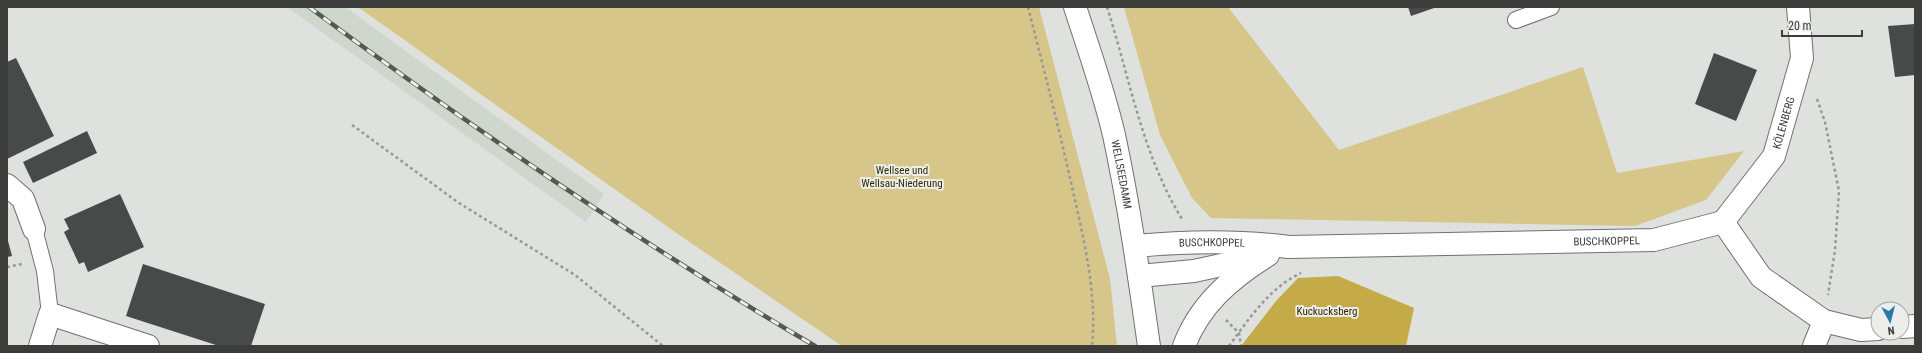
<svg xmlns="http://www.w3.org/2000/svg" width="1922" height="353" font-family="'Roboto Condensed',sans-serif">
  <rect width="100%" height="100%" fill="#dee1dd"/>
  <!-- built -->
  <path fill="#cfd6cb" d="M287 7H345L604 194 586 222Z"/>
  <!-- green -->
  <g fill="#d7c689">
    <path d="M358 7H1039L1110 279 1117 346H842L675 232Z"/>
    <path d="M1124 7H1228L1339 150 1583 67 1617 173 1744 151 1706 200 1635 226 1211 218 1192 198 1160 135Z"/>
  </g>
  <!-- forest -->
  <path fill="#c5ab48" d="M1338 276 1414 308 1406 346H1241L1276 301 1298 278Z"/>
  <!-- building -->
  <g fill="#464a48">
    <path d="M1408 7H1437L1411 16Z"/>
    <path d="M1915 24V75L1895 77 1888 26Z"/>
    <path d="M1714 53 1757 70 1736 121 1695 104Z"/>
    <path d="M16 58 54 136 7 159V62Z"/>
    <path d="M87 131 97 153 33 183 23 162Z"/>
    <path d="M120 194 144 247 88 272 84 262 79 264 64 232 69 229 64 219Z"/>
    <path d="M7 237 12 256 7 257Z"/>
    <path d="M143 264 265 304 251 346H219L126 316Z"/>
  </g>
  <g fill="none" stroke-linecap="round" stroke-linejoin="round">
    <defs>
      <g id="service">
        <path d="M1516 20 1551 7"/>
        <path d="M34 229 45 271 50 314"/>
      </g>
      <g id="minor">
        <path d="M7 185 23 199 34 229"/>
        <path id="s1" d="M1723 222 1774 156 1802 58 1798 7"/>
        <path d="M1723 222 1761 277 1824 321 1861 330 1878 329"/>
        <path id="s2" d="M1135 246C1188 241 1236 240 1289 247L1654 240 1723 222"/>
        <path d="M1139 276 1194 271 1267 255"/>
        <path d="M1902 327 1915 326"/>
        <path d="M40 346 50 314 148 346"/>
        <path d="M1814 346 1824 321"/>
      </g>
      <g id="secondary">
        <path id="s3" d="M1075 7C1089 50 1104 92 1114 135 1129 205 1139 275 1149 346"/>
        <path d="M1184 346C1200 304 1231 278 1268 255"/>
      </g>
    </defs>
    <!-- service casing -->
    <use href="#service" stroke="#6f726e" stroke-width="18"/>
    <!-- minor casing -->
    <use href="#minor" stroke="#6f726e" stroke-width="24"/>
    <!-- secondary casing -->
    <use href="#secondary" stroke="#6f726e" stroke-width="24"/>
    <!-- path -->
    <g stroke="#979996" stroke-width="2.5" stroke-dasharray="3 3" stroke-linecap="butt">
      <path d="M1028 7C1044 70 1060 132 1074 196 1085 244 1097 296 1092 346"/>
      <path d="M1107 7C1130 79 1142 154 1182 219"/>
      <path d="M1817 99 1825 122 1839 191 1835 250 1828 295"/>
      <path d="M352 125 459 203 575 275 663 346"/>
      <path d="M7 267 22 264"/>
      <path d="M1226 320 1239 333 1241 346"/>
      <path d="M1229 346C1249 319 1269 288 1301 273"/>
    </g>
    <!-- service -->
    <use href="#service" stroke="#fff" stroke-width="16"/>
    <!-- minor -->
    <use href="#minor" stroke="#fff" stroke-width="22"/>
    <!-- secondary -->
    <use href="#secondary" stroke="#fff" stroke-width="22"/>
    <defs>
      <path id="rail" d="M309 7C472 128 640 243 815 346"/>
    </defs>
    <!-- rail casing -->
    <use href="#rail" stroke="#575856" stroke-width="4.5"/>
    <!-- rail -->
    <use href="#rail" stroke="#ebeeea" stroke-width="3" stroke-dasharray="9" stroke-linecap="butt"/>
  </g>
  <g text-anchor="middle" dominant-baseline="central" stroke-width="4" stroke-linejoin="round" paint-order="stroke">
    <!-- street labels -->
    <g font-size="11" fill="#3c3d3b" stroke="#ebeeea">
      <text stroke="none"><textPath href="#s1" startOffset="118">KÖLENBERG</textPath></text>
      <text stroke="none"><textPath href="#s3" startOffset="174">WELLSEEDAMM</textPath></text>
      <text stroke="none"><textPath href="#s2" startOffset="472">BUSCHKOPPEL</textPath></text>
      <text stroke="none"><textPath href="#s2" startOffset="77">BUSCHKOPPEL</textPath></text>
    </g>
    <!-- park labels -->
    <g font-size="11" fill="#332800" stroke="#ebeeea">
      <text x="902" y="170">Wellsee und<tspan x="902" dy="13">Wellsau-Niederung</tspan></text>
      <text x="1327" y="311">Kuckucksberg</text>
    </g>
  </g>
  <!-- border -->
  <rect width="1922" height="353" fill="none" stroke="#3c3d3b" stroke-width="16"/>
  <!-- north arrow -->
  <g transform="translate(1890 321) rotate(173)"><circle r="19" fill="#ebeeea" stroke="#a5a7a4"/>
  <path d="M0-3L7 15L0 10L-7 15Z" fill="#2878aa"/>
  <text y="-6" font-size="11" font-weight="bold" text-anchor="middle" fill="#3c3d3b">N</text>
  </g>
  <!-- scale -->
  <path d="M1782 30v6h80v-6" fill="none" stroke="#3c3d3b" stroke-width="2"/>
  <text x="1788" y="30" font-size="12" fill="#3c3d3b" stroke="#ebeeea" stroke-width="3" paint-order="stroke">20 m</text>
</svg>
